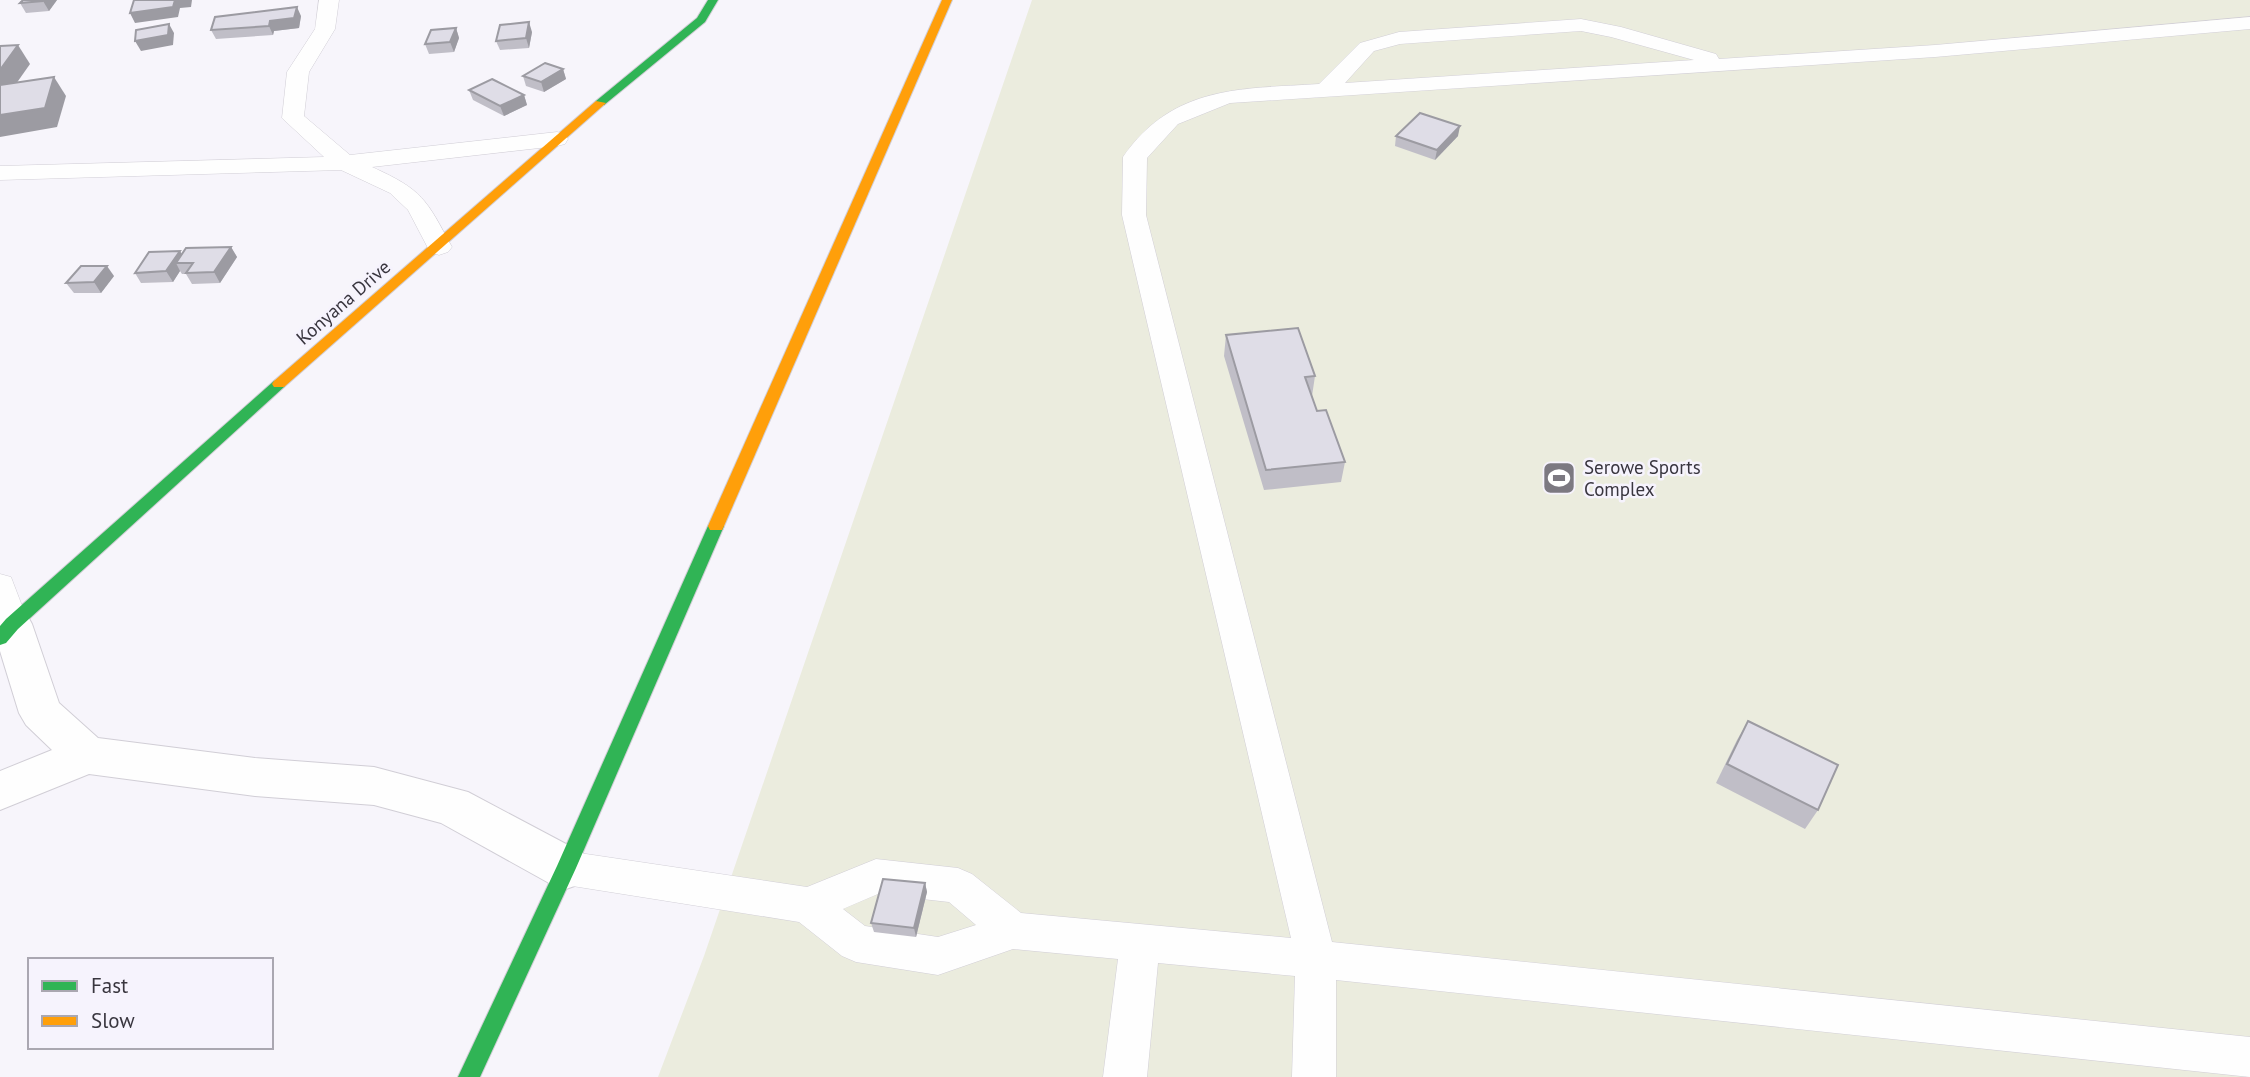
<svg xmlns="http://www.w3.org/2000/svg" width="2250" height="1077" font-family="'PT Sans',sans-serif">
  <rect width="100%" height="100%" fill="#f7f5fb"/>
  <!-- green -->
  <path fill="#ebecde" d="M1032 0H2250V1077H658L704 956Z"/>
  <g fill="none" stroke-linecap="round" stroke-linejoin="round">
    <defs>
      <g id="lane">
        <path d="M319 0H339L335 29 309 72 304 116 350 155 557 132 565 134 568 139 565 144 557 146 372 167C423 190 426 199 452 247L448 252 439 255 430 252 408 210 390 193 341 170 0 180V166L324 157 282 118 287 72 315 29Z"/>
        <path d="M2250 17V29L1935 57 1230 103 1178 124 1147 158 1146 215 1332 942 2250 1037V1077L1336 980V1077H1292L1295 976 1158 963 1147 1077H1103L1118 959 1013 949 938 975 856 962 842 956 799 922 566 885 552 880 547 868 552 856 566 851 807 887 876 859 958 868 972 874 1021 913 1291 938 1122 215 1123 157C1173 85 1241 89 1319 84L1360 43 1399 32 1581 19 1621 27 1716 54 1719 59 1935 45ZM1581 31 1611 37 1694 60 1345 83 1374 51 1400 44ZM878 894 949 902 976 925 938 937 865 926 843 909Z"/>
        <path d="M0 574 11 577 29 624 24 633 12 637 0 633Z"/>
      </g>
      <path id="street" d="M12 608 26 613 32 624 59 703 98 738 255 758 374 767 468 792 583 853 590 868 583 883 566 889 549 883 441 823 374 805 255 796 89 774 0 810V771L52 750 26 725 19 713 0 651V612Z"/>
      <g id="fast">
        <path d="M708 0H718L705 22 604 105H596V101L697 18Z"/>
        <path d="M279 379 286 384 284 387 18 629 6 643 0 645V626L6 619 274 381Z"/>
        <path d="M716 520 724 526 576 868 480 1077H458L557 866 708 526Z"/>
      </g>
      <g id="slow">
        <path d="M942 0H952L724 526 722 530H710L708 526Z"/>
        <path d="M596 101 606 103 284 387H274L272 384 274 381Z"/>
      </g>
    </defs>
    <!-- lane casing -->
    <use href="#lane" stroke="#d1ced6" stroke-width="1"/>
    <!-- street casing -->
    <use href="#street" stroke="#d1ced6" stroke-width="2"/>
    <!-- fast casing -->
    <use href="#fast" stroke="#d1ced6" stroke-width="2"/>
    <!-- slow casing -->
    <use href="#slow" stroke="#d1ced6" stroke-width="2"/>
    <!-- lane -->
    <use href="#lane" fill="#fefefe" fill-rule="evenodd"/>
    <!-- street -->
    <use href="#street" fill="#fefefe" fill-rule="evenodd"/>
    <!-- fast -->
    <use href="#fast" fill="#30b455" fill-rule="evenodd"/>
    <!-- slow -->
    <use href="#slow" fill="#ff9f0a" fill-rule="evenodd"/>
  </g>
  <!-- wall -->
  <g fill="#c0bec7">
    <path d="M57 0 49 11 26 13 20 3Z"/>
    <path d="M301 16 299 28 274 31 273 35 216 39 211 30Z"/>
    <path d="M456 28 459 38 454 52 429 54 425 44Z"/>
    <path d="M532 32 529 48 500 50 496 41Z"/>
    <path d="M563 69 566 79 544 92 526 86 523 76Z"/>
    <path d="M469 90 524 95 527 105 504 116 473 100Z"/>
    <path d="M1396 136H1458L1435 160 1395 146Z"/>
    <path d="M231 247 237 257 220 283 192 284 186 274H182L180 271 173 282 141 283 135 273 182 254Z"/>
    <path d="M114 276 101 293H74L66 283Z"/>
    <path d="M1226 335 1315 376 1312 396 1317 411 1345 462 1341 482 1264 490 1224 356Z"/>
    <path d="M1748 721 1818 810 1805 829 1716 783 1737 740Z"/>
    <path d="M925 883 927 892 916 937 874 932 871 923Z"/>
  </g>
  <!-- shaded-wall -->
  <g fill="#9c9ba2">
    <path d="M44 0H57L49 11 43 1Z"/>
    <path d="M175 0H192L191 7 180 8 178 17 135 23 130 13Z"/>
    <path d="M297 7 301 16 299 28 274 31 273 35 269 26 270 21Z"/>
    <path d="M529 22 532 32 529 48 526 38Z"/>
    <path d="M169 24 174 33 173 45 141 51 135 41Z"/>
    <path d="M456 28 459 38 454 52 450 42Z"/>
    <path d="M18 45 30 64 4 101 0 94V70Z"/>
    <path d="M563 69 566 79 544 92 541 82Z"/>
    <path d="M54 77 66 96 57 127 0 137V115Z"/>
    <path d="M524 95 527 105 504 116 500 106Z"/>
    <path d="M1460 126 1458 136 1435 160 1437 150Z"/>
    <path d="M231 247 237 257 220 283 214 272Z"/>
    <path d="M180 251 186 261 176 263 180 271 173 282 166 271Z"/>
    <path d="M107 266 114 276 101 293 94 282Z"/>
    <path d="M925 883 927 892 916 937 914 928Z"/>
  </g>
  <!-- building -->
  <g fill="#dfdde7" stroke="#9c9ba2" stroke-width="2">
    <path d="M23 0H44L43 1 20 3Z"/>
    <path d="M134 0H175L173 7 130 13Z"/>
    <path d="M297 7 294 18 270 21 269 26 211 30 215 17Z"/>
    <path d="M529 22 526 38 496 41 500 25Z"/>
    <path d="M169 24 168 35 135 41 136 30Z"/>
    <path d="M456 28 450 42 425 44 431 30Z"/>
    <path d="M18 45 0 70V46Z"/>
    <path d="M545 63 563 69 541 82 523 76Z"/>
    <path d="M54 77 45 108 0 115V85Z"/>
    <path d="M492 79 524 95 500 106 469 90Z"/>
    <path d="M1420 113 1460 126 1437 150 1396 136Z"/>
    <path d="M231 247 214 272 186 273 193 263H176L186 248Z"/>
    <path d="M180 251 166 271 135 273 149 252Z"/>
    <path d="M81 266H107L94 282 66 283Z"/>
    <path d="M1298 328 1315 376 1305 377 1317 411 1326 410 1345 462 1266 470 1226 335Z"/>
    <path d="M1748 721 1838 765 1818 810 1727 764Z"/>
    <path d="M883 879 925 883 914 928 871 923Z"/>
  </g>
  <!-- icons -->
  <defs>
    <symbol id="stadium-square" viewBox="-11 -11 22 22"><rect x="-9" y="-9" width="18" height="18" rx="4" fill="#7c7981" stroke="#f6f3fd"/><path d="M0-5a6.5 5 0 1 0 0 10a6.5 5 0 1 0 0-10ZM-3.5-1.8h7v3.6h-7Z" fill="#fff"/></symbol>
  </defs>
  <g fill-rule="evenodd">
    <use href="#stadium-square" x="1540" y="459" width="38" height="38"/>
  </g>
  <g text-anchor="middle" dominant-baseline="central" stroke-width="5" stroke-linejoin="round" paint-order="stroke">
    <!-- street labels -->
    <g font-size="19" fill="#39363f" stroke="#f6f3fd">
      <text transform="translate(343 302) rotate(-41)">Konyana Drive</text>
    </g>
    <!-- poi labels -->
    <g font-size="19" fill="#39363f" stroke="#f6f3fd" text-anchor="start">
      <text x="1584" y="467">Serowe Sports<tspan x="1584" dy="22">Complex</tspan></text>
    </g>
  </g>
  <!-- legend -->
  <rect x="28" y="958" width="245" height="91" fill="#f6f3fd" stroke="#aaa7b1" stroke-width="2"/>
  <rect x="42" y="981" width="35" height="10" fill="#30b455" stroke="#aaa7b1" stroke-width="2"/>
  <text x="91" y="993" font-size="21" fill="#39363f">Fast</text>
  <rect x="42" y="1016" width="35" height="10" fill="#ff9f0a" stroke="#aaa7b1" stroke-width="2"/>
  <text x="91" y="1028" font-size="21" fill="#39363f">Slow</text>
</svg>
